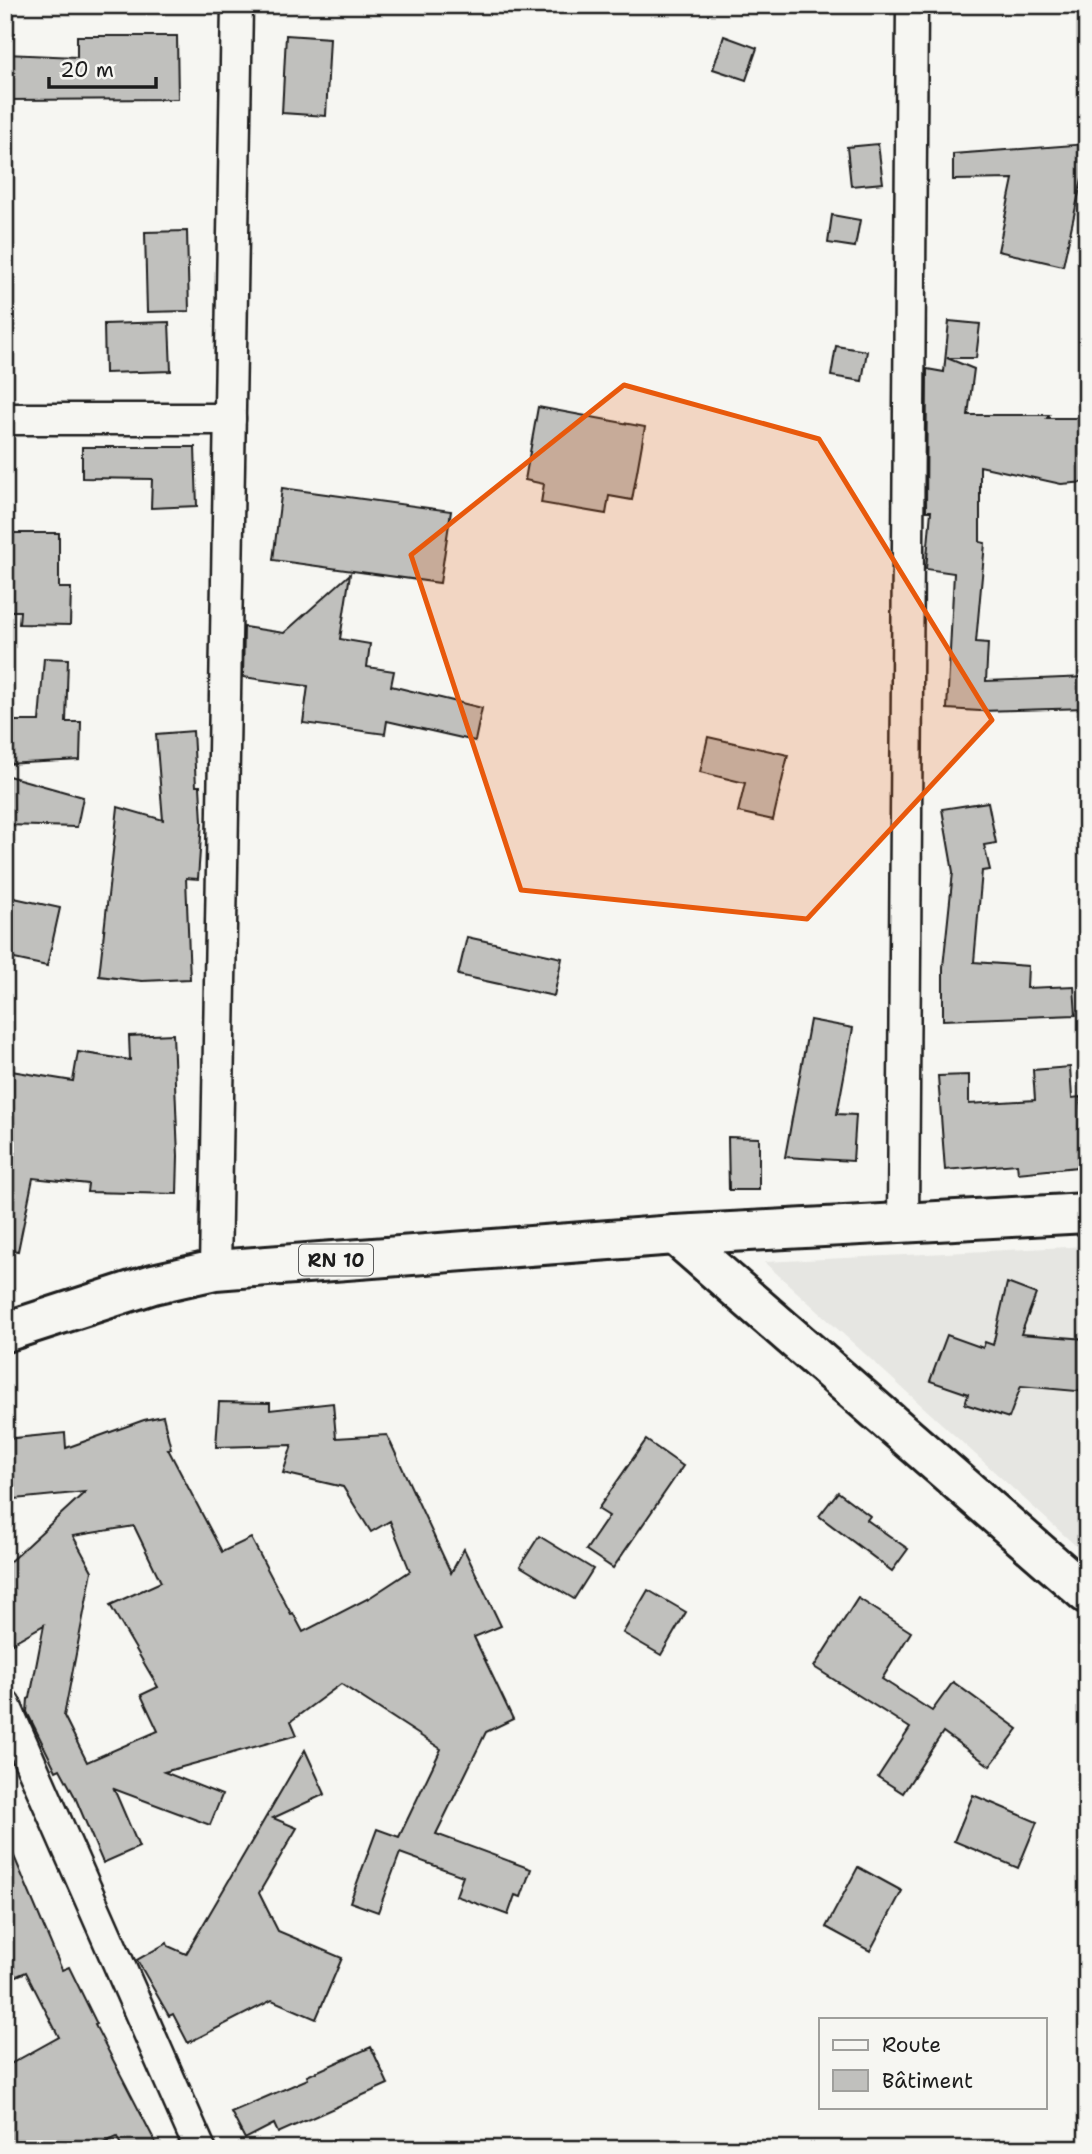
<svg xmlns="http://www.w3.org/2000/svg" width="1092" height="2154" font-family="'Shantell Sans',sans-serif">
  <rect width="100%" height="100%" fill="#f6f6f2"/>
  <filter id="ink" filterUnits="userSpaceOnUse"><feTurbulence type="fractalNoise" baseFrequency=".0143" numOctaves="2"/><feDisplacementMap in="SourceGraphic" scale="14" xChannelSelector="R" yChannelSelector="G"/><feConvolveMatrix kernelMatrix="1 2 1 2 8 2 1 2 1" color-interpolation-filters="sRGB"/></filter>
  <g filter="url(#ink)">
    <!-- built -->
    <path fill="#e6e6e2" d="M1087 1246V1556L764 1262Z"/>
    <!-- building -->
    <g fill="#c0c0bd" stroke="#1c1c1c" stroke-width="2" fill-rule="evenodd">
      <path d="M286 35 330 38 326 116 282 113Z"/>
      <path d="M77 36H177L178 99 5 100V54L77 57Z"/>
      <path d="M724 36 757 48 746 80 713 69Z"/>
      <path d="M878 144 883 183 851 186 847 147Z"/>
      <path d="M1087 144V180L1082 179 1063 266 998 251 1013 179 953 180V154Z"/>
      <path d="M832 215 860 220 855 247 828 243Z"/>
      <path d="M187 231 189 311 147 312 145 232Z"/>
      <path d="M949 321 980 324 976 358H947L974 369 968 415H1049L1047 418H1087V482L1061 484 980 466V542L985 543 976 642 988 643 986 681 1087 677V708L980 711 947 709 954 573 926 569 931 511H926L927 373V369L944 372Z"/>
      <path d="M169 322 171 371 105 373 104 324Z"/>
      <path d="M836 346 867 351 862 381 831 376Z"/>
      <path d="M538 407 645 427 632 500 609 496 606 514 541 503 544 484 525 480Z"/>
      <path d="M82 447H195L197 506 151 508 152 479 82 478Z"/>
      <path d="M282 488 451 511 440 583 273 560Z"/>
      <path d="M5 533H59V588H71L70 625 19 624 20 611H6Z"/>
      <path d="M350 574 340 639 370 644 367 667 394 671 391 686 482 708 475 741 387 721 385 734 303 723 308 686 243 677 244 627 284 633Z"/>
      <path d="M44 658 68 659 66 722H81L80 760 5 764V721H39Z"/>
      <path d="M193 731 196 786H200L202 822 198 879 186 878 190 979 142 981 99 976 118 807 163 820 156 734Z"/>
      <path d="M708 737 788 755 773 820 738 812 745 783 700 772Z"/>
      <path d="M5 775 83 797 77 827 5 825Z"/>
      <path d="M988 802 996 843 984 845 990 870 982 871 974 962 1028 966 1027 988 1074 986 1076 1015 943 1020V967L953 872 942 809Z"/>
      <path d="M5 896 60 908 47 966 5 957Z"/>
      <path d="M467 937 562 958 554 996 458 975Z"/>
      <path d="M810 1020 853 1028 837 1114 856 1115 853 1161 785 1157Z"/>
      <path d="M173 1034 178 1156 177 1194 87 1192 88 1184 33 1178 18 1251 5 1249V1070L73 1081 78 1052 130 1060 129 1036Z"/>
      <path d="M1070 1067 1072 1098 1080 1097 1083 1133 1087 1132V1166L1018 1173 1017 1164 945 1170 938 1076 969 1075V1104L1035 1100 1033 1070Z"/>
      <path d="M728 1137 759 1138V1190H729Z"/>
      <path d="M1007 1283 1036 1294 1021 1334 1087 1339V1392L1021 1386 1009 1418 965 1404 968 1394 930 1381 947 1335 983 1348 985 1342 993 1345Z"/>
      <path d="M219 1402 270 1403V1410L333 1403 336 1438 387 1435 451 1573 464 1549 501 1626 474 1637 513 1719 486 1732 436 1834 531 1869 521 1897 515 1895 508 1915 456 1896 463 1876 400 1853 378 1912 350 1902 377 1829 399 1837 441 1749 341 1684 291 1721 297 1735 164 1772 222 1795 210 1825 114 1789 139 1847 103 1863 75 1797 60 1769 56 1771 27 1712 28 1699 30 1698 44 1625 5 1647V1566L85 1492 5 1500V1439L65 1433 66 1448 144 1420 163 1416 171 1449H168L222 1552 251 1538 291 1614 293 1613 303 1632 369 1598 410 1571 390 1521 371 1532 343 1487 283 1473 292 1445 216 1447ZM134 1526 161 1582 110 1605 158 1687 141 1695 158 1731 87 1762 64 1716 92 1571 73 1536Z"/>
      <path d="M646 1440 683 1466 613 1568 586 1550 609 1516 598 1509Z"/>
      <path d="M838 1492 870 1516 867 1520 908 1549 892 1571 819 1516Z"/>
      <path d="M539 1536 593 1569 574 1599 520 1566Z"/>
      <path d="M648 1590 686 1612 661 1655 623 1633Z"/>
      <path d="M858 1598 911 1632 882 1679 932 1711 953 1682 1018 1729 990 1766 943 1732 903 1793 878 1777 910 1728 814 1667Z"/>
      <path d="M305 1750 325 1794 273 1818 297 1828 259 1893 278 1931 342 1958 316 2019 272 2000 188 2043 173 2014 169 2016 137 1960 167 1943 168 1946 186 1954Z"/>
      <path d="M973 1795 1037 1822 1018 1868 954 1841Z"/>
      <path d="M5 1835 62 1970 69 1967 97 2024 95 2025 159 2149H123L117 2137 90 2149H5V2067L59 2037 26 1972 5 1981Z"/>
      <path d="M858 1867 902 1891 870 1951 826 1927Z"/>
      <path d="M371 2047 388 2084 278 2133 274 2124 245 2139 231 2112 308 2079 307 2076Z"/>
    </g>
    <g fill="none" stroke-linecap="round" stroke-linejoin="round">
      <defs>
        <g id="minor">
          <path d="M5 419H230"/>
          <path d="M903 1224 912 5"/>
          <path d="M215 1270 237 5"/>
          <path d="M5 1705 200 2149"/>
        </g>
        <path id="secondary" d="M675 1235 1087 1594"/>
        <path id="primary" d="M5 1332 153 1284 215 1270 675 1235 1087 1213"/>
      </defs>
      <!-- minor casing -->
      <use href="#minor" stroke="#1c1c1c" stroke-width="35"/>
      <!-- secondary casing -->
      <use href="#secondary" stroke="#1c1c1c" stroke-width="44"/>
      <!-- primary casing -->
      <use href="#primary" stroke="#1c1c1c" stroke-width="44"/>
      <!-- minor -->
      <use href="#minor" stroke="#f6f6f2" stroke-width="30"/>
      <!-- secondary -->
      <use href="#secondary" stroke="#f6f6f2" stroke-width="38"/>
      <!-- primary -->
      <use href="#primary" stroke="#f6f6f2" stroke-width="38"/>
    </g>
  </g>
  <!-- marked area -->
  <path fill="#e8590c" fill-opacity="0.2" stroke="#e8590c" stroke-width="5" stroke-linejoin="round" d="M624 385 819 439 992 720 807 919 521 890 411 555Z"/>
  <g text-anchor="middle" dominant-baseline="central" stroke-width="7" stroke-linejoin="round" paint-order="stroke">
    <!-- shield labels -->
    <rect fill="#f6f6f2" stroke="#5d5d5c" stroke-width="2" x="299" y="1244.5" width="74" height="31" rx="5"/>
    <g font-size="19" font-weight="bold" fill="#1c1c1c">
      <text x="336" y="1260">RN 10</text>
    </g>
  </g>
  <!-- margin -->
  <rect width="1092" height="2154" fill="none" stroke="#f6f6f2" stroke-width="28"/>
  <rect x="14" y="14" width="1064" height="2126" fill="none" stroke="#1c1c1c" stroke-width="2.5" filter="url(#ink)"/>
  <!-- legend -->
  <rect x="819" y="2018" width="228" height="91" fill="#f6f6f2" stroke="#9f9f9c" stroke-width="2"/>
  <rect x="833" y="2040" width="35" height="10" fill="#f6f6f2" stroke="#9f9f9c" stroke-width="2"/>
  <text x="882" y="2052" font-size="21" fill="#1c1c1c">Route</text>
  <rect x="833" y="2070" width="35" height="21" fill="#c0c0bd" stroke="#9f9f9c" stroke-width="2"/>
  <text x="882" y="2088" font-size="21" fill="#1c1c1c">Bâtiment</text>
  <!-- scale -->
  <path d="M49 77v10h107v-10" fill="none" stroke="#1c1c1c" stroke-width="3.5"/>
  <text x="60" y="77" font-size="21" fill="#1c1c1c" stroke="#f6f6f2" stroke-width="5" paint-order="stroke">20 m</text>
</svg>
